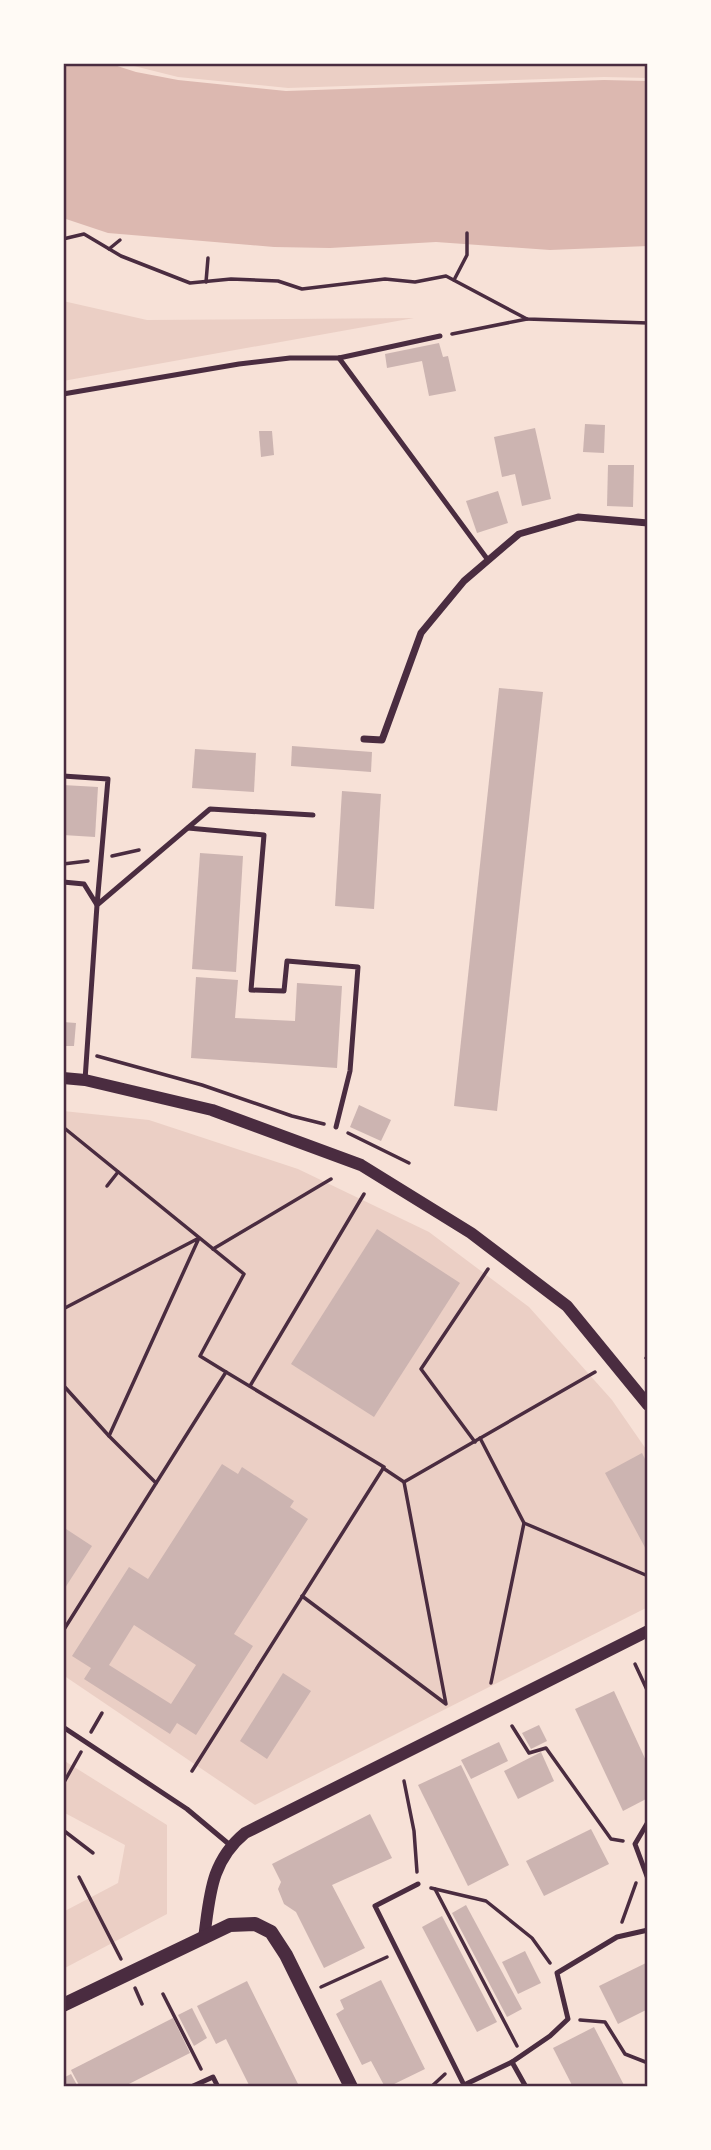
<svg xmlns="http://www.w3.org/2000/svg" width="711" height="2150" font-family="'Work Sans',sans-serif">
  <rect width="100%" height="100%" fill="#f7e1d7"/>
  <!-- green -->
  <g fill="#ebcfc5">
    <path d="M122 63H648V78L604 77 288 88 178 77Z"/>
    <path d="M63 301 147 320 414 318 63 381Z"/>
    <path d="M63 1111 149 1120 298 1169 429 1232 529 1307 612 1400 648 1452V1607L255 1805 63 1675Z"/>
    <path d="M63 1760 167 1825V1914L63 1969V1912L118 1883 125 1845 63 1812Z"/>
  </g>
  <!-- water -->
  <path fill="#dcb8b0" d="M63 63H108L136 72 178 80 286 91 604 80 648 81V246L550 250 436 242 330 248 274 247 108 233 63 218Z"/>
  <!-- building -->
  <g fill="#ccb4b1" fill-rule="evenodd">
    <path d="M439 343 443 357 448 356 456 391 429 396 422 361 387 368 385 354Z"/>
    <path d="M585 424 605 425 604 453 583 452Z"/>
    <path d="M535 428 551 499 522 506 515 474 502 477 494 437Z"/>
    <path d="M259 431H272L274 455 261 457Z"/>
    <path d="M608 465H634L633 507 607 506Z"/>
    <path d="M498 491 508 523 477 533 466 501Z"/>
    <path d="M499 688 543 692 497 1111 454 1106Z"/>
    <path d="M292 746 372 752 371 772 291 766Z"/>
    <path d="M195 749 256 753 254 792 192 788Z"/>
    <path d="M63 785 98 787 95 837 63 835Z"/>
    <path d="M342 791 381 794 374 909 335 906Z"/>
    <path d="M200 853 243 856 236 972 192 969Z"/>
    <path d="M196 977 238 980 235 1018 295 1021 297 983 342 986 337 1068 191 1058Z"/>
    <path d="M63 1022 76 1023 74 1046H63Z"/>
    <path d="M359 1105 391 1120 381 1141 350 1127Z"/>
    <path d="M377 1229 460 1283 374 1417 291 1364Z"/>
    <path d="M642 1453 648 1465V1553L605 1473Z"/>
    <path d="M222 1464 238 1474 242 1467 294 1501 290 1507 308 1519 234 1634 253 1646 196 1735 177 1723 170 1734 84 1679 91 1668 72 1656 129 1567 148 1579ZM134 1625 196 1665 171 1704 109 1665Z"/>
    <path d="M63 1527 92 1546 63 1591Z"/>
    <path d="M283 1673 311 1691 267 1759 240 1741Z"/>
    <path d="M614 1691 648 1765V1798L623 1811 575 1709Z"/>
    <path d="M539 1725 547 1741 531 1749 522 1733Z"/>
    <path d="M499 1742 508 1761 471 1779 461 1760Z"/>
    <path d="M541 1752 554 1781 518 1799 504 1771Z"/>
    <path d="M461 1765 509 1865 468 1886 418 1785Z"/>
    <path d="M370 1814 392 1858 332 1885 365 1948 324 1968 296 1912 284 1904 278 1889 281 1882 272 1864Z"/>
    <path d="M591 1829 609 1864 544 1896 526 1861Z"/>
    <path d="M466 1905 522 2009 507 2017 452 1913Z"/>
    <path d="M442 1916 497 2022 477 2032 422 1927Z"/>
    <path d="M525 1951 541 1983 518 1994 502 1962Z"/>
    <path d="M648 1962V2009L618 2024 599 1986Z"/>
    <path d="M381 1980 425 2069 388 2087H385L371 2061 362 2065 336 2014 344 2009 340 2000Z"/>
    <path d="M247 1981 298 2084 293 2087H250L226 2039 216 2044 197 2006Z"/>
    <path d="M192 2008 207 2038 194 2046 178 2015Z"/>
    <path d="M173 2018 190 2053 123 2087H80L71 2070Z"/>
    <path d="M594 2027 625 2087H573L553 2048Z"/>
    <path d="M71 2074 78 2087H63V2078Z"/>
  </g>
  <g fill="none" stroke-linecap="round" stroke-linejoin="round">
    <!-- path -->
    <g stroke="#4a2c40" stroke-width="3.5">
      <path d="M236 63H237"/>
      <path d="M63 239 84 234 121 256 190 283 231 279 278 281 302 289 385 279 415 282 446 276 527 319 648 323"/>
      <path d="M109 249 120 240"/>
      <path d="M454 280 467 255V233"/>
      <path d="M206 282 208 258"/>
      <path d="M452 334 527 319"/>
      <path d="M112 856 139 850"/>
      <path d="M63 864 88 861"/>
      <path d="M97 1056 202 1085 292 1116 324 1124"/>
      <path d="M63 1127 244 1274 200 1356 226 1372 63 1631"/>
      <path d="M348 1133 409 1163"/>
      <path d="M107 1186 118 1172"/>
      <path d="M213 1249 331 1179"/>
      <path d="M63 1309 199 1238 109 1436"/>
      <path d="M646 1358 648 1359"/>
      <path d="M63 1385 109 1436 156 1483"/>
      <path d="M250 1386 364 1194"/>
      <path d="M480 1438 524 1523 648 1576"/>
      <path d="M475 1442 421 1369 488 1269"/>
      <path d="M383 1468 404 1482 595 1372"/>
      <path d="M302 1596 446 1704 404 1482"/>
      <path d="M635 1664 648 1692"/>
      <path d="M491 1683 524 1523"/>
      <path d="M512 1726 529 1753 546 1748 611 1839 623 1841"/>
      <path d="M91 1732 102 1713"/>
      <path d="M192 1771 384 1467 226 1372"/>
      <path d="M404 1781 414 1831 417 1872"/>
      <path d="M63 1784 81 1752"/>
      <path d="M63 1830 93 1853"/>
      <path d="M79 1877 121 1959"/>
      <path d="M431 1888 486 1901 532 1938 550 1963"/>
      <path d="M435 1889 517 2046"/>
      <path d="M622 1922 636 1883"/>
      <path d="M321 1987 387 1957"/>
      <path d="M135 1988 142 2004"/>
      <path d="M163 1994 201 2069"/>
      <path d="M580 2020 605 2022 625 2054 648 2063"/>
      <path d="M431 2087 445 2074"/>
    </g>
    <!-- service -->
    <g stroke="#4a2c40" stroke-width="5">
      <path d="M339 358 488 560"/>
      <path d="M63 394 239 364 290 358H339L440 336"/>
      <path d="M63 776 108 779 97 905 84 884 63 882"/>
      <path d="M188 828 264 835 251 990 284 991 287 961 358 967 350 1071 336 1127"/>
      <path d="M85 1080 97 905 210 809 313 815"/>
      <path d="M63 1727 187 1809 230 1845"/>
      <path d="M648 1822 635 1844 648 1879"/>
      <path d="M418 1884 375 1906 464 2085 512 2062"/>
      <path d="M191 2087 213 2077 218 2087"/>
      <path d="M526 2087 512 2062 550 2036 568 2019 557 1973 617 1937 648 1930"/>
    </g>
    <!-- minor -->
    <path stroke="#4a2c40" stroke-width="7" d="M364 739 382 740 421 633 464 581 519 534 578 517 648 523"/>
    <!-- tertiary -->
    <g stroke="#4a2c40" stroke-width="12">
      <path d="M63 1078 85 1080 212 1110 361 1165 471 1233 567 1306 648 1405"/>
      <path d="M204 1938C210 1896 210 1862 245 1833L648 1631"/>
    </g>
    <!-- secondary -->
    <path stroke="#4a2c40" stroke-width="14" d="M63 2005 230 1925 255 1924 271 1932 286 1955 351 2087"/>
  </g>
  <!-- border -->
  <rect width="711" height="2150" fill="none" stroke="#fffaf5" stroke-width="130"/>
  <rect x="65" y="65" width="581" height="2020" fill="none" stroke="#4a2c40" stroke-width="2.5"/>
</svg>
